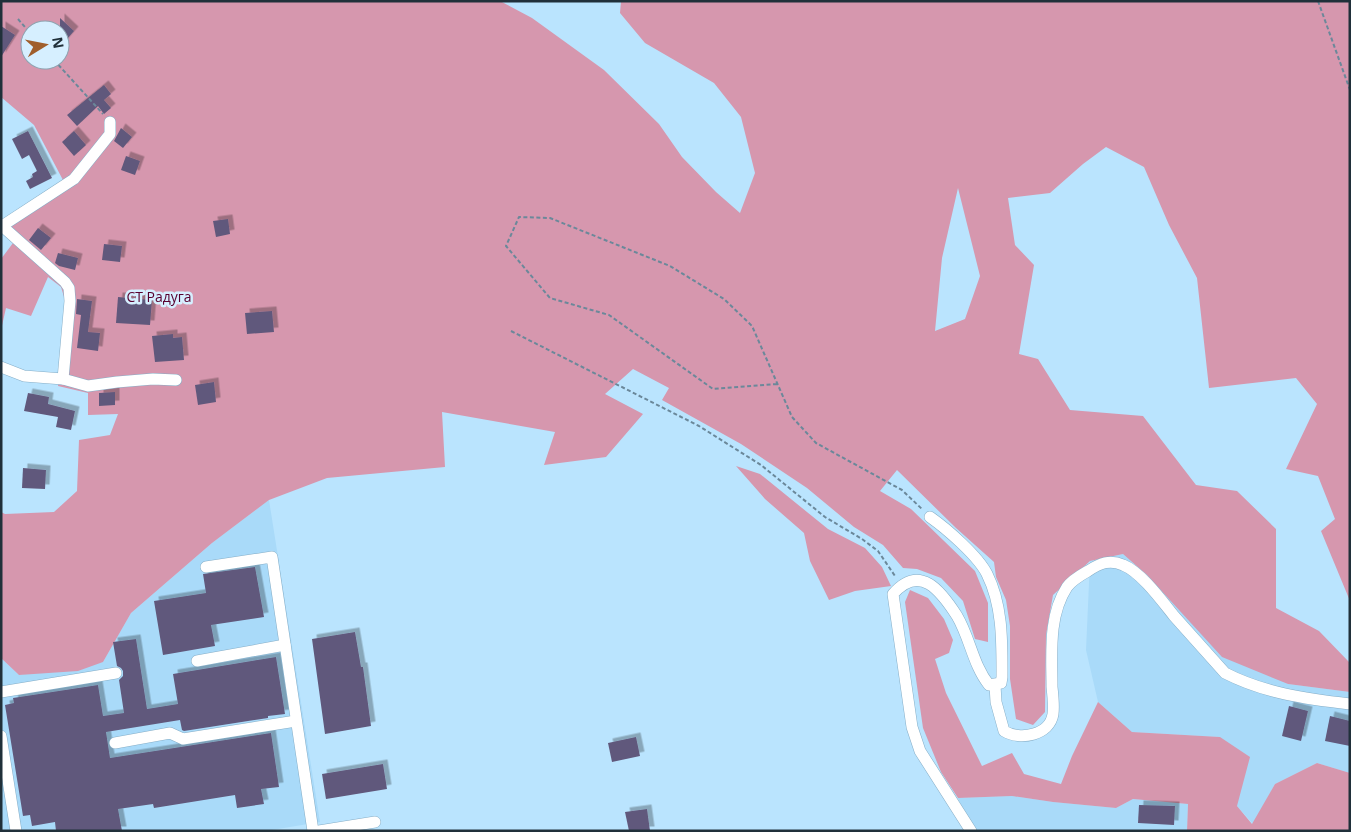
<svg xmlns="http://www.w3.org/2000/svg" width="1351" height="832" font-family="'Open Sans',sans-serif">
  <defs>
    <filter id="shadow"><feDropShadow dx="4.5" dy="-4.5" stdDeviation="0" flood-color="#0004"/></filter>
  </defs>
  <rect width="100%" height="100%" fill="#bae4fe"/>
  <!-- built -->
  <g fill="#a9daf9">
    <path d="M269 500 320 822 266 831H1V658L19 675 103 662 131 613 212 543Z"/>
    <path d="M1123 554 1147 575 1288 684 1350 692V773L1317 763 1275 784 1253 824 1237 806 1220 737 1132 732 1098 702 1086 650 1090 561Z"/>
    <path d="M1012 796 1053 802 1116 808 1133 799 1188 804 1187 831H978L964 811 958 798Z"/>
  </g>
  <!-- green -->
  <g fill="#d697ae" fill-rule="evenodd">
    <path d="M1 1H500L532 18 604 70 659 124 682 157 716 192 740 213 755 173 741 117 714 83 645 43 620 13 621 1H1350V601L1321 531 1335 519 1318 476 1286 469 1317 404 1296 378 1209 388 1197 278 1169 225 1144 167 1106 147 1083 164 1050 193 1008 198 1015 245 1034 265 1019 354 1038 359 1070 410 1143 416 1196 485 1237 491 1276 529V608L1319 631 1350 663V692L1288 684 1222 657 1147 575 1123 554 1090 561 1053 595 1046 635 1045 712 1033 725 1016 719 1010 679V626L1006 600 996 577 994 562 956 528 897 470 880 491 911 509 975 571 988 603V642L975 639 963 601 941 578 917 569 903 568 883 545 854 527 807 488 741 444 662 400 669 388 633 369 605 394 643 414 606 457 544 465 555 432 442 412 445 467 327 478 269 500 212 543 131 613 103 662 78 671 19 675 1 658V512L5 514 54 512 77 491 79 440 110 435 118 414 88 415V393L58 386 65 300 61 287 48 277 31 316 6 308 1 330V259L13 243 1 232 64 182 34 125 1 97ZM30 30H60V60H30ZM958 188 980 276 965 319 935 331 942 258Z"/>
    <path d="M736 466 760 474 828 529 865 548 882 567 891 586 855 591 829 600 810 561 804 533 765 499Z"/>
    <path d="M910 590 928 598 944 619 953 640 949 653 935 659 946 693 982 766 1012 753 1024 774 1061 784 1072 756 1098 702 1132 732 1220 737 1250 757 1237 806 1252 824 1275 784 1317 763 1350 773V831H1187L1188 804 1133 799 1116 808 1053 802 1012 796 958 798 941 772 923 728 905 602Z"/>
  </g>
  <!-- building -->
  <g fill="#61587b" filter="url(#shadow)">
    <path d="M60 18 74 31 60 47Z"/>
    <path d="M1 26 15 35 1 57Z"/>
    <path d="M104 85 111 94 104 100 111 108 104 114 98 106 77 126 67 115Z"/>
    <path d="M121 128 132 137 123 148 114 141Z"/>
    <path d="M28 131 52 178 30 189 26 181 33 177 32 174 37 171 29 155 22 159 12 139Z"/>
    <path d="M74 131 86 145 74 156 62 142Z"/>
    <path d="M126 156 140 161 135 175 121 170Z"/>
    <path d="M228 219 230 234 216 237 213 221Z"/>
    <path d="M38 228 51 238 41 250 29 240Z"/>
    <path d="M104 244 122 246 120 262 102 260Z"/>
    <path d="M58 253 78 258 75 270 59 266 55 263Z"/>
    <path d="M118 297 152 300 150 325 116 323Z"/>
    <path d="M77 299 92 301 88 332 100 333 98 351 77 348 81 315 76 314Z"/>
    <path d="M272 311 274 332 247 334 245 313Z"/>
    <path d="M173 334V338L182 337 184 360 155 362 152 336Z"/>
    <path d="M214 382 216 402 198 405 195 385Z"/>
    <path d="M115 392V405L99 406V393Z"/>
    <path d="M28 393 49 397 48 404 75 411 71 430 56 427 58 417 24 411Z"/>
    <path d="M23 468 46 470 45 489 22 488Z"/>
    <path d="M255 567 264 617 211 625 215 646 163 655 154 601 206 593 203 574Z"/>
    <path d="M355 632 361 667H363L371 726 325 734 312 639Z"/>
    <path d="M136 639 147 709 178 704 173 674 276 657 285 714 268 716V718L184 731 182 730 180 720 106 732 110 758 271 733 279 787 261 789 264 804 237 808 235 795 154 808 153 804 118 809 122 831H56L55 822 32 826 30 815 23 816 5 705 14 703 13 698 98 685 103 716 124 713 119 680 123 676V671L121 668 117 666 113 642Z"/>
    <path d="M1289 706 1308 711 1301 741 1282 736Z"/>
    <path d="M1330 716 1350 721V746L1325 741Z"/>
    <path d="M636 737 640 756 612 762 608 743Z"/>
    <path d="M383 764 387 789 326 799 322 774Z"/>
    <path d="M1139 805 1175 806 1174 825 1138 823Z"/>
    <path d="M647 809 650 831H629L625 812Z"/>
  </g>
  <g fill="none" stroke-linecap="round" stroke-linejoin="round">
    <defs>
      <g id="minor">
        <path d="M1 225 65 282 69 288 70 301 63 379"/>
        <path d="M2 226 74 179 110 134V122"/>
        <path d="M1 367 24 376 63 379 88 386 117 382 153 379 176 380"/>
        <path d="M930 517C947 529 978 556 987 574 1003 606 1002 643 1002 677L1001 683 989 685C973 665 970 638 957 616 941 591 920 563 893 594L912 727 920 751 971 831"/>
        <path d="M206 567 272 557 313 831"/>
        <path d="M197 661 285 645"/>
        <path d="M995 685 996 702 1004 731C1020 741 1050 735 1053 714 1054 706 1053 696 1052 687 1052 654 1048 616 1067 587 1072 580 1081 575 1088 571 1100 563 1110 559 1123 565 1141 572 1162 601 1174 616 1191 635 1208 654 1225 673 1264 693 1306 699 1350 704"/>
        <path d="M1 692 116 673"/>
        <path d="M1 736 16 831"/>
        <path d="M115 743 170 733 183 739 296 721"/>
        <path d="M319 831 375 822"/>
      </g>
    </defs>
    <!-- minor casing -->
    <use href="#minor" stroke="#86aec7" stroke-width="12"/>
    <!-- path -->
    <g stroke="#6b889a" stroke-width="2" stroke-dasharray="4 2.5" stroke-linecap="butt">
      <path d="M1318 1 1350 90"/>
      <path d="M18 19 30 33"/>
      <path d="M54 60 103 114"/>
      <path d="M511 331 699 426 761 465 825 517 862 539 878 551 895 576"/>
      <path d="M777 384 713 389 609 315 550 298 506 246 519 217 550 218 670 266 724 299 752 326 792 417 816 443 902 490 923 510"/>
    </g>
    <!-- minor -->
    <use href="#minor" stroke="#fff" stroke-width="11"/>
  </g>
  <g text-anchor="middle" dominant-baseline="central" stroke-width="5" stroke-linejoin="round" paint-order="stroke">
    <!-- park labels -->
    <g font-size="14" fill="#58002f" stroke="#d6efff">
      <text x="159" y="296">СТ Радуга</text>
    </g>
  </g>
  <!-- border -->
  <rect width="1351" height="832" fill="none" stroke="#20303a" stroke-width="5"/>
  <!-- north arrow -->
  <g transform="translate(45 45) rotate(80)"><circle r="24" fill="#d6efff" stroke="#8da3b0"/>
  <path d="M0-4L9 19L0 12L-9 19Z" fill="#a05e2b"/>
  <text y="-8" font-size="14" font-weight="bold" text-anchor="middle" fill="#20303a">N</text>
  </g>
</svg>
